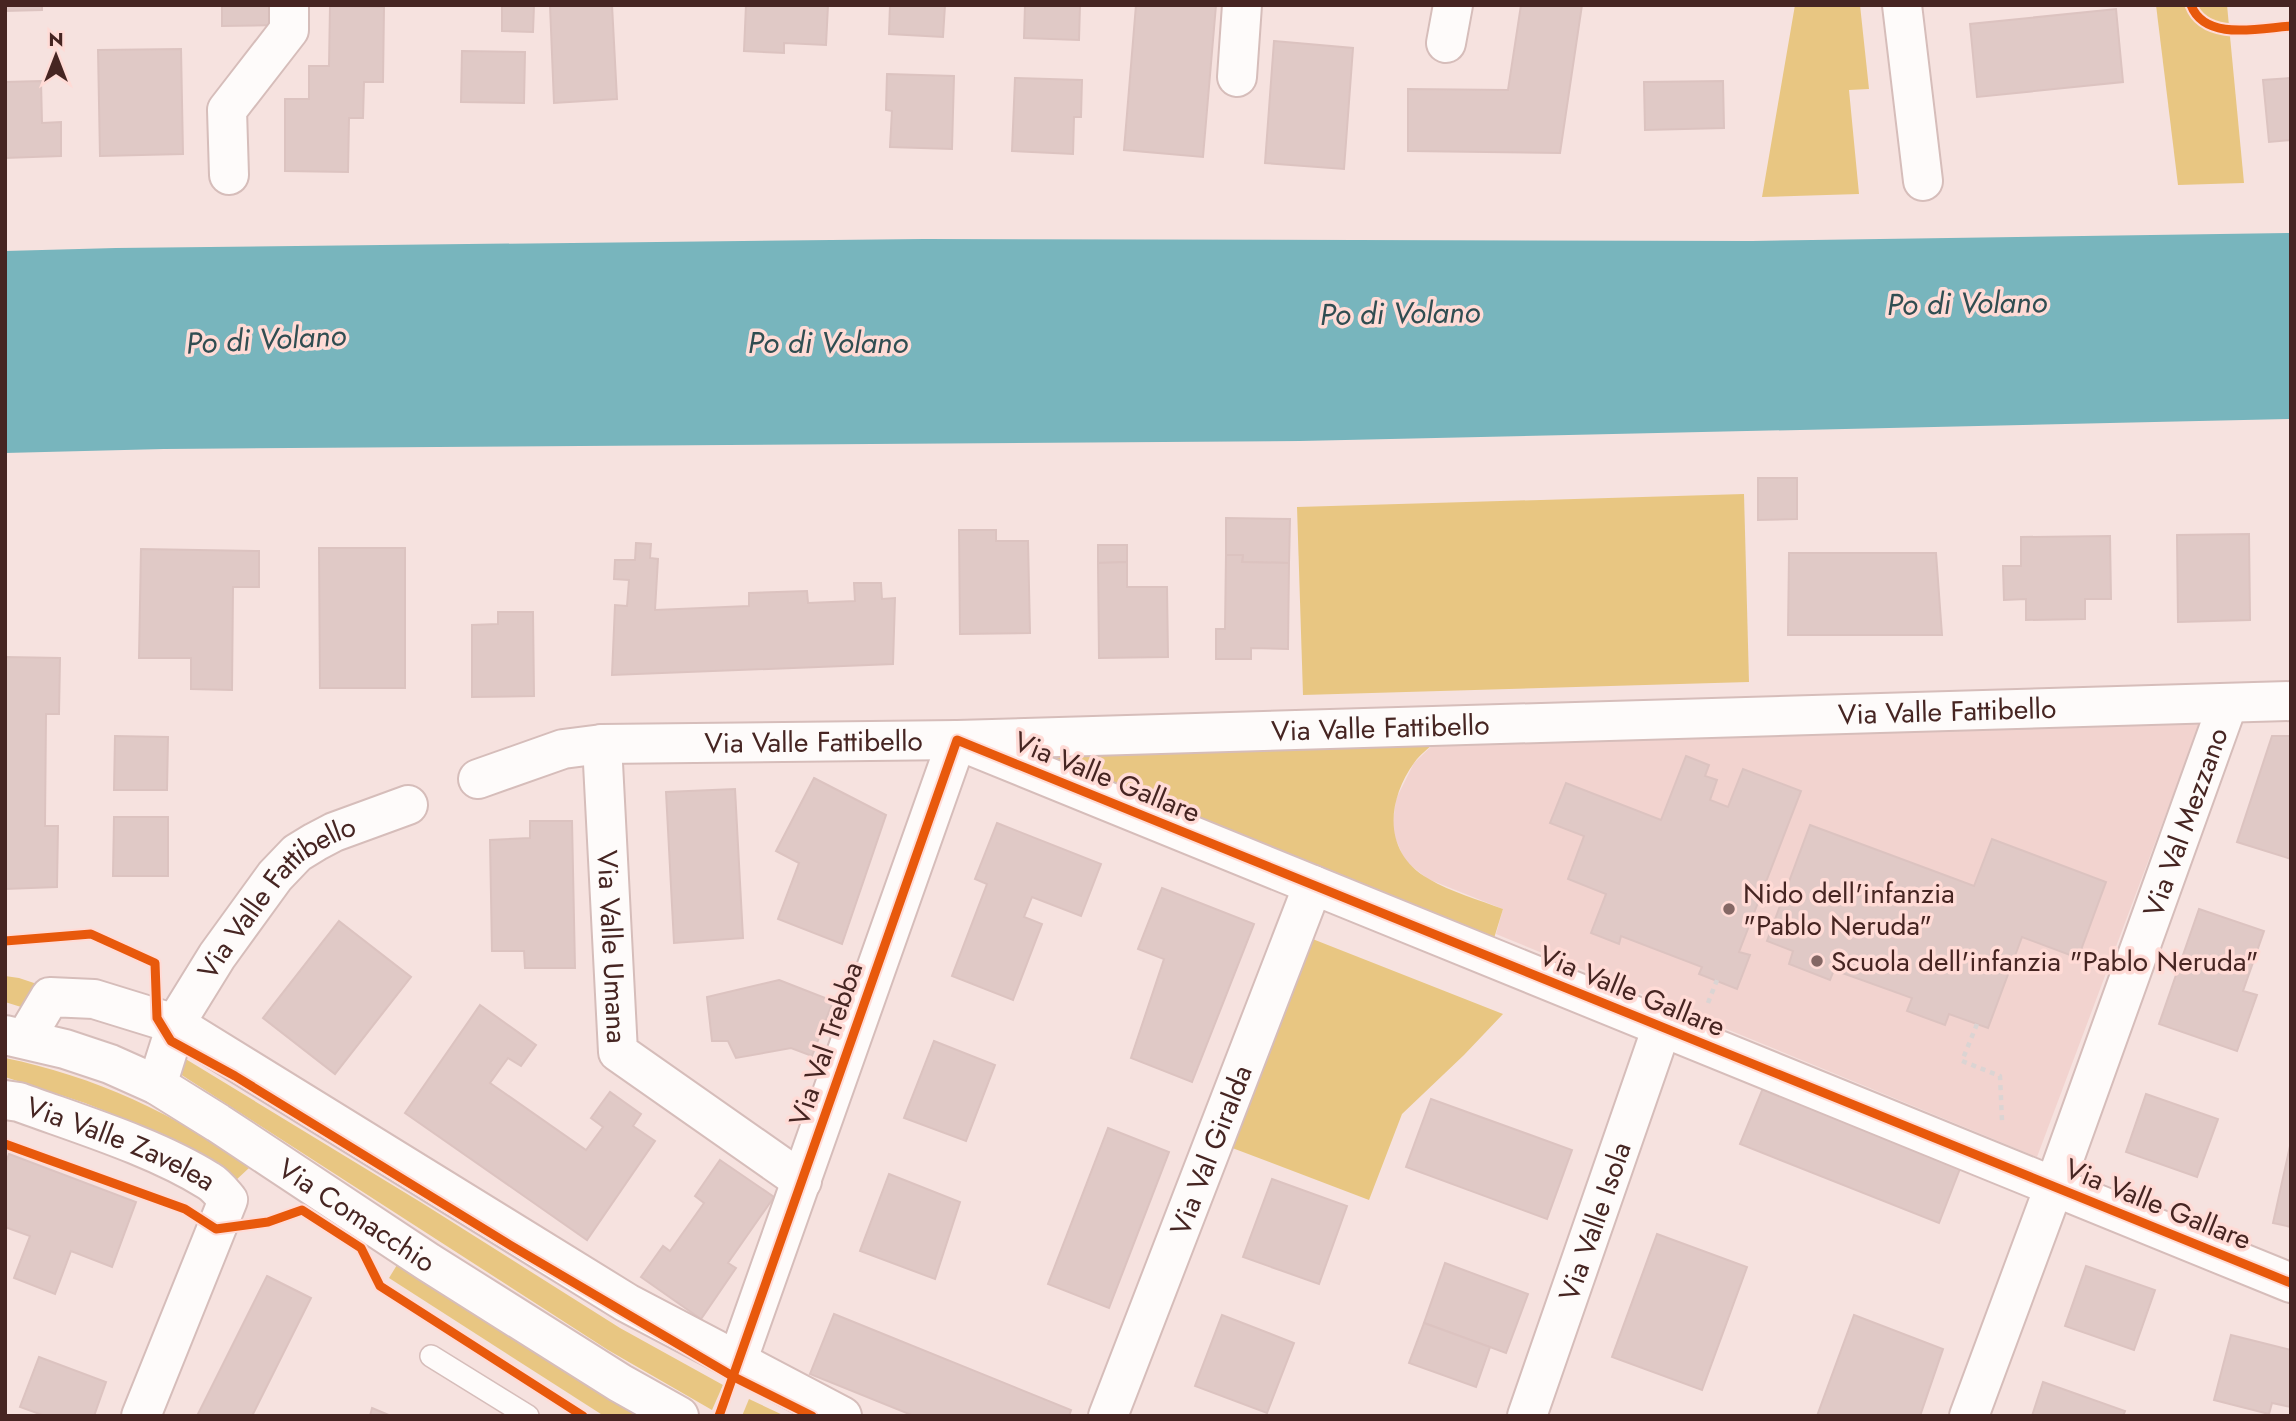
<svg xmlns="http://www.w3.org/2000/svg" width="2296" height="1421" font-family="Jost,sans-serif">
  <rect width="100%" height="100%" fill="#f6e2df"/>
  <!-- built -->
  <path fill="#f2d3cf" d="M2203 715 2037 1157 1496 934 1503 909 1428 879 1405 861 1392 830 1396 799 1414 763 1441 737Z"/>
  <!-- green -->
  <g fill="#e8c682">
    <path d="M1795 5H1860L1869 89 1849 90 1859 194 1762 197Z"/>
    <path d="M2156 5H2227L2244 183 2178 185Z"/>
    <path d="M1744 494 1749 682 1303 695 1297 507Z"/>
    <path d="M1441 737C1433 745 1421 753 1414 763 1386 802 1383 853 1429 879 1451 892 1479 900 1503 909L1491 948 1005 748Z"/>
    <path d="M1310 938 1503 1014 1464 1055 1402 1114 1369 1200 1227 1146Z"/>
    <path d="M5 976 19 978 46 987 34 1011 5 1002Z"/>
    <path d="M5 1058C93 1076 178 1114 249 1168L235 1181 165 1135 85 1103 5 1077Z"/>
    <path d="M184 1058 422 1203 620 1328 723 1385 712 1410 608 1350 177 1072Z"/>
    <path d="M400 1260 641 1412 638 1416H604L389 1278Z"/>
    <path d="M749 1399 785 1416H742Z"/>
  </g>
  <!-- water -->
  <path fill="#78b5bd" d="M2291 233V419L1300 441 164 449 5 453V251L116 248 924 239 1752 241Z"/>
  <!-- building -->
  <g fill="#e0c9c6" stroke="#dcc3c0" stroke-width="2">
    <path d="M5 5H42V10L5 11Z"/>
    <path d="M222 5H278V25L222 26Z"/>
    <path d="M502 5H534L533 32 502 31Z"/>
    <path d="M550 5H612L617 99 554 103Z"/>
    <path d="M746 5H828L826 45 784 43V53L744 51Z"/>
    <path d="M890 5H945L943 37 889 34Z"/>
    <path d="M1025 5H1080L1079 40 1024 38Z"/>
    <path d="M1136 5H1216L1203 157 1124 150Z"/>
    <path d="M1521 5H1582L1560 153 1408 151V89L1508 90Z"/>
    <path d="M330 6 384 7 383 82H364L363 118H349L348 172 285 171V99H309V66H329Z"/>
    <path d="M2116 9 2123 82 1977 97 1970 24Z"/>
    <path d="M1274 41 1353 48 1344 169 1265 163Z"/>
    <path d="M181 49 183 154 100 156 98 50Z"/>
    <path d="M462 51 525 52 524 103 461 102Z"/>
    <path d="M887 74 954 76 952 149 890 147 892 111 886 110Z"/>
    <path d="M1015 78 1082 80 1081 117H1074L1073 154 1012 151Z"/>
    <path d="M2291 78V140L2269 142 2263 80Z"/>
    <path d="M41 81 42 123 61 122V156L5 158V82Z"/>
    <path d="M1723 81 1724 128 1645 130 1644 82Z"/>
    <path d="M1758 478H1797V519L1758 520Z"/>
    <path d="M1226 518 1290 519 1289 563 1242 562 1243 555H1226Z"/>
    <path d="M959 530H996V541H1028L1030 633 960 634Z"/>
    <path d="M2249 534 2250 620 2178 622 2177 535Z"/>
    <path d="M2110 536 2111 599H2085V619L2026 620V599L2004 600 2003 566H2021V537Z"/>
    <path d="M636 543 651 544 650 558 658 559 655 610 749 606V593L807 591 808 603 855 601 854 583H881L882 599 895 598 893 664 612 675 615 605 627 606 629 580 614 579 615 560H635Z"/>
    <path d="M1098 545H1127V562L1098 563Z"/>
    <path d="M319 548H405V688H320Z"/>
    <path d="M141 549 259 551V587H233L232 690 191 689V658H139Z"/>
    <path d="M1789 553H1936L1942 635H1788Z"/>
    <path d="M1226 555H1243L1242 562 1289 563 1288 649 1251 648V659H1216V629H1225Z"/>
    <path d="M1127 562V587H1167L1168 657 1099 658 1098 563Z"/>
    <path d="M498 612H533L534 696 472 697V625L498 624Z"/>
    <path d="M5 657 60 658 59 714H46L45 826H58L57 887 5 889Z"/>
    <path d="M115 736 168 737 167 790H114Z"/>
    <path d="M2272 736H2291V859L2237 842Z"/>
    <path d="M1686 756 1709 765 1705 776 1717 780 1710 800 1728 807 1743 769 1801 791 1739 952 1750 955 1737 989 1699 974 1702 967 1621 936 1619 944 1591 933 1606 894 1568 879 1584 836 1550 823 1566 783 1661 820Z"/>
    <path d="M814 778 886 815 842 944 778 919 799 863 776 851Z"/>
    <path d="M735 789 743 938 674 943 666 792Z"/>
    <path d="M114 817H168V876H113Z"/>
    <path d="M530 821H572L575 968H525L524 951H492L490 840 530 838Z"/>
    <path d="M997 823 1101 864 1081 916 1032 897 1024 917 1042 924 1013 1000 952 976 987 884 975 879Z"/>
    <path d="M1810 825 1974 886 1992 839 2106 882 2078 958 2022 937 1988 1028 1949 1014 1945 1025 1907 1011 1912 998 1834 970 1830 980 1789 964 1793 951 1767 941Z"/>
    <path d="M1162 888 1254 924 1192 1082 1131 1058 1164 959 1138 949Z"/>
    <path d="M2199 909 2264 931 2243 991 2257 995 2237 1051 2159 1024Z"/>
    <path d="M339 921 411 977 335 1074 263 1018Z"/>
    <path d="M779 980 833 1001 812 1056 791 1048 736 1058 728 1041H712L707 997Z"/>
    <path d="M480 1005 536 1045 521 1066 508 1058 490 1083 586 1150 603 1127 591 1118 610 1092 641 1114 633 1126 655 1141 587 1240 405 1113Z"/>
    <path d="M934 1041 995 1065 966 1141 904 1118Z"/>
    <path d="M1763 1088 1961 1166 1939 1223 1740 1144Z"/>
    <path d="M2146 1094 2218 1119 2197 1177 2126 1152Z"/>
    <path d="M1431 1099 1572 1150 1547 1219 1406 1167Z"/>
    <path d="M1108 1128 1169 1152 1109 1308 1048 1284Z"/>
    <path d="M2290 1146H2291V1227L2273 1223Z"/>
    <path d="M9 1154 136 1202 112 1267 71 1251 55 1294 14 1278 30 1236 5 1227V1165Z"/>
    <path d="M720 1160 774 1197 728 1263 736 1268 701 1319 641 1277 663 1246 670 1251 704 1203 695 1196Z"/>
    <path d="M889 1174 960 1202 935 1279 860 1251Z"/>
    <path d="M1272 1179 1347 1206 1319 1284 1243 1257Z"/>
    <path d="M1657 1234 1747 1267 1702 1390 1612 1357Z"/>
    <path d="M1445 1263 1528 1294 1506 1353 1424 1323Z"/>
    <path d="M2086 1266 2155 1290 2134 1350 2065 1326Z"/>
    <path d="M267 1276 311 1298 252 1416H197Z"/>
    <path d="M834 1314 1071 1410 1069 1416H914L810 1374Z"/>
    <path d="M1222 1315 1294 1343 1267 1413 1195 1386Z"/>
    <path d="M1854 1315 1943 1349 1920 1416H1817Z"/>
    <path d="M1424 1323 1490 1347 1476 1387 1409 1363Z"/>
    <path d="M2231 1335 2291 1350V1407L2272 1403 2269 1414 2214 1400Z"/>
    <path d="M39 1357 106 1382 94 1416H45L20 1407Z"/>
    <path d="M2043 1382 2125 1411 2123 1416H2032Z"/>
    <path d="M372 1408 391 1416H370Z"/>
  </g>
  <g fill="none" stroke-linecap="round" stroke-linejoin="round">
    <defs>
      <path id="service" d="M431 1356 528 1416"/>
      <g id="minor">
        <path d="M1902 5 1923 181"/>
        <path d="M1446 43 1453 5"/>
        <path d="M1237 77 1242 5"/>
        <path d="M229 175 227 110 289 30V5"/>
        <path id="s1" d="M602 744 618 1052 802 1181"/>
        <path id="s2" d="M478 779 563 749 602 744 957 740 2291 701"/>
        <path d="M25 1039 50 997 94 999 175 1024 627 1303 842 1416"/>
        <path id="s3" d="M157 1085 171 1041 175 1024 217 956 275 876 297 853 315 842 334 832 408 805"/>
        <path id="s4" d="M5 1100 19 1102C79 1124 155 1147 209 1181 216 1185 222 1193 228 1200L141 1416"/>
        <path d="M737 1362 957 740 2291 1283"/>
        <path id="s5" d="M1108 1416 1313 885"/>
        <path id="s6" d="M1527 1416 1662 1027"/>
        <path id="s7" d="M1969 1416 2054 1187 2228 703"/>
      </g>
      <g id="secondary">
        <path id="s8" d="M5 1035 65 1049 110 1064 157 1085 218 1123 428 1262 620 1383 679 1416"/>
      </g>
    </defs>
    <!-- service casing -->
    <use href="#service" stroke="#d6bdba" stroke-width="24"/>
    <!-- minor casing -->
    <use href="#minor" stroke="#d6bdba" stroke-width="42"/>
    <!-- secondary casing -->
    <use href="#secondary" stroke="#d6bdba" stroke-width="42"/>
    <!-- path -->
    <g stroke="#dbd4d3" stroke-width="4.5" stroke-dasharray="5 5" stroke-linecap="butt">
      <path d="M2191 5C2205 42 2260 28 2291 26"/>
      <path d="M1708 1003 1717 980"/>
      <path d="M1977 1024 1962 1061 2000 1076 2002 1121"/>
    </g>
    <!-- service -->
    <use href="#service" stroke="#fefbfa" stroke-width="21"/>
    <!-- minor -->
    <use href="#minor" stroke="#fefbfa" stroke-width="38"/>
    <!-- secondary -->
    <use href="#secondary" stroke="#fefbfa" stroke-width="38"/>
    <defs>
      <g id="cycleway">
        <path d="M2191 5C2205 42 2260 28 2291 26"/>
        <path d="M5 941 91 934 155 963 157 1018 171 1041 235 1076 510 1245 734 1377 812 1416"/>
        <path d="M5 1144 185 1209 216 1229 268 1222 302 1210 361 1248 380 1286 583 1416"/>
        <path d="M719 1416 957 740 2291 1283"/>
      </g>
    </defs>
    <!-- cycleway casing -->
    <use href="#cycleway" stroke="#ffdbd6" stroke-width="13"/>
    <!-- cycleway -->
    <use href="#cycleway" stroke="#e8590c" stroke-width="9"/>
  </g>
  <!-- markers -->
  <g fill="#846764" stroke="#ffdbd6" stroke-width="2.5">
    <circle cx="1729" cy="909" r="7"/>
    <circle cx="1817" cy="961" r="7"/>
  </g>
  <g text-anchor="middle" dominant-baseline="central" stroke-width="7" stroke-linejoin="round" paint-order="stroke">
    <!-- street labels -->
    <g font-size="28" fill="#462522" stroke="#ffdbd6">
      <text stroke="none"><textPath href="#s2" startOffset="1475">Via Valle Fattibello</textPath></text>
      <text stroke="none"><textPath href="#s2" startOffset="908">Via Valle Fattibello</textPath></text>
      <text stroke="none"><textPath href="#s2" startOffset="341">Via Valle Fattibello</textPath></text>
      <text transform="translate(1107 777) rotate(22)">Via Valle Gallare</text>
      <text stroke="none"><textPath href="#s7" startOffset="632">Via Val Mezzano</textPath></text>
      <text stroke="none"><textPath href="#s3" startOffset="229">Via Valle Fattibello</textPath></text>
      <text stroke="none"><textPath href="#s1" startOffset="203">Via Valle Umana</textPath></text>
      <text transform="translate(1632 991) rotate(22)">Via Valle Gallare</text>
      <text transform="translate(826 1044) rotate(-71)">Via Val Trebba</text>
      <text stroke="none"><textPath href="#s4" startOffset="124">Via Valle Zavelea</textPath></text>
      <text stroke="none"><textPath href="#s5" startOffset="285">Via Val Giralda</textPath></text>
      <text transform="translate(2158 1204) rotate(22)">Via Valle Gallare</text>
      <text stroke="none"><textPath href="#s8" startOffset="399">Via Comacchio</textPath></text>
      <text stroke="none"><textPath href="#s6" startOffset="206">Via Valle Isola</textPath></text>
    </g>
    <!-- poi labels -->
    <g font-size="28" fill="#462522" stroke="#ffdbd6" text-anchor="start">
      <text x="1743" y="893">Nido dell'infanzia<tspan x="1743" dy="32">"Pablo Neruda"</tspan></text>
      <text x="1831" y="961">Scuola dell'infanzia "Pablo Neruda"</text>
    </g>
    <!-- water labels -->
    <g font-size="30" font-style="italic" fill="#304d51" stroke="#ffdbd6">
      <text transform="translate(1967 303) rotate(-1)">Po di Volano</text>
      <text transform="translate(1400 313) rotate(-1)">Po di Volano</text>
      <text transform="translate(266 339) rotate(-3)">Po di Volano</text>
      <text x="828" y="342">Po di Volano</text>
    </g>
  </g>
  <!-- border -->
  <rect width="2296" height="1421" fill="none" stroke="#462522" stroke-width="14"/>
  <!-- north arrow -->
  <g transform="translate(56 56)" stroke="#ffdbd6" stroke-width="5" paint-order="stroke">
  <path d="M0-5L12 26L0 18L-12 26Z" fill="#462522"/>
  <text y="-10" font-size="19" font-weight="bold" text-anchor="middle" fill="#462522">N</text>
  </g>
</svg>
